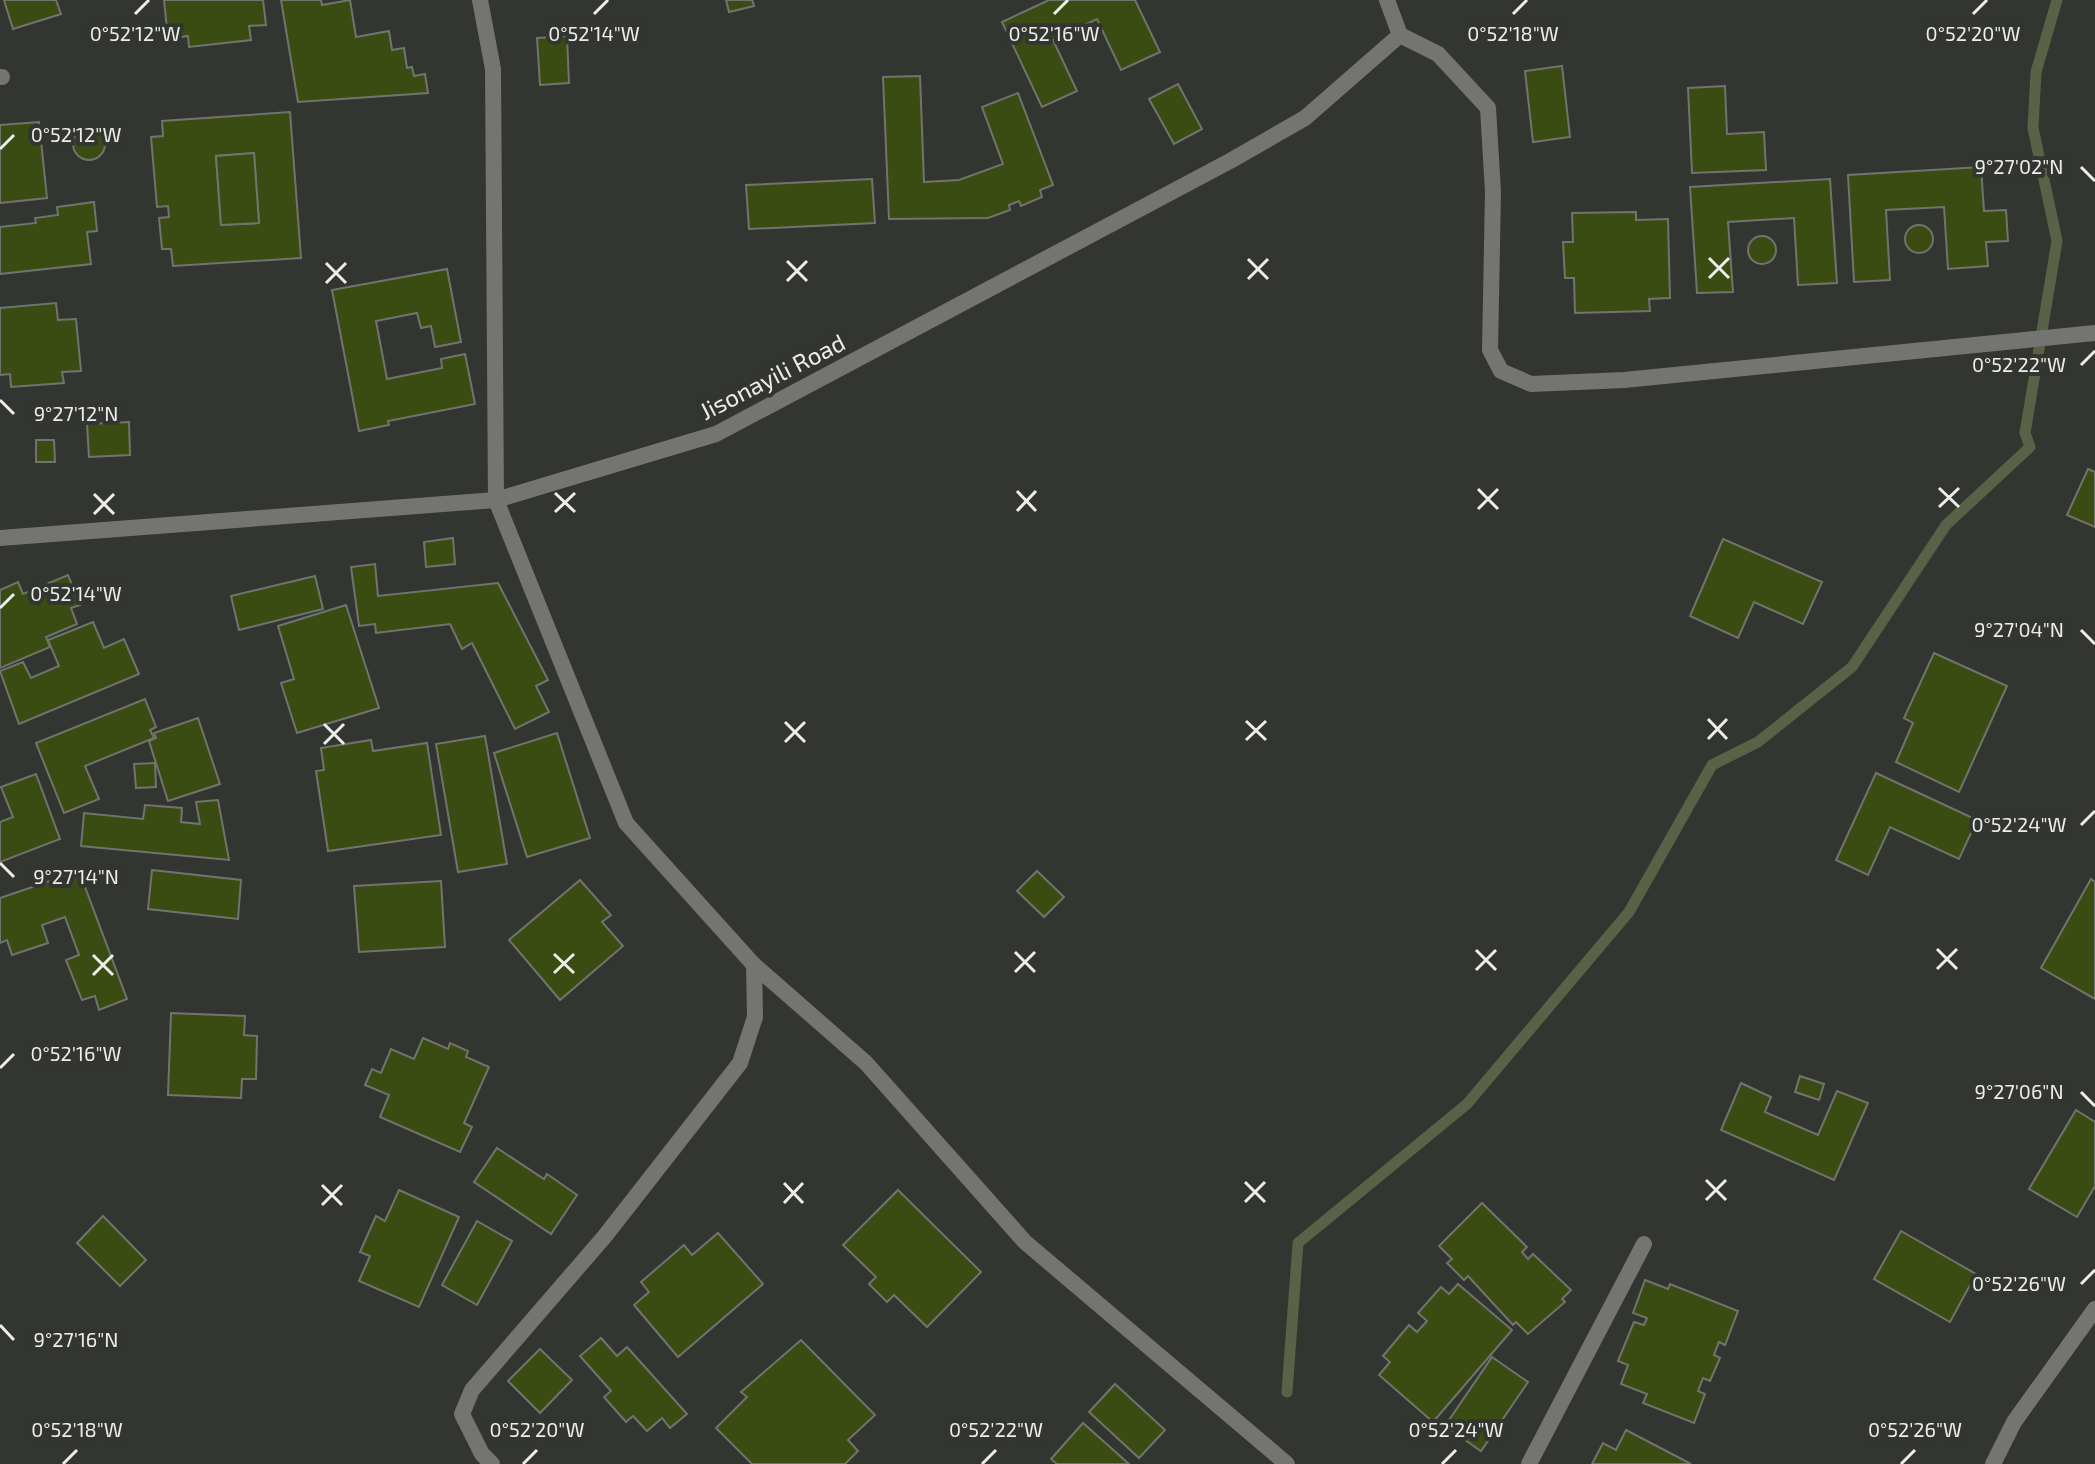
<svg xmlns="http://www.w3.org/2000/svg" width="2095" height="1464" font-family="'Exo 2',sans-serif">
  <rect width="100%" height="100%" fill="#333530"/>
  <g fill="none" stroke-linecap="round" stroke-linejoin="round">
    <!-- stream -->
    <path stroke="#596146" stroke-width="11" d="M1287 1392 1298 1243 1467 1104 1629 912 1712 765 1758 742 1852 667 1946 525 2030 447 2025 433 2057 241 2033 128 2036 72 2057 0"/>
  </g>
  <!-- building -->
  <g fill="#3a4c11" stroke="#71746e" stroke-width="2" fill-rule="evenodd">
    <path d="M4 0H56L61 14 13 29Z"/>
    <path d="M164 0H263L266 25 249 26 251 40 189 47 188 36 168 39Z"/>
    <path d="M281 0H321L322 5 350 0 356 37 389 31 392 50 404 48 407 68 412 67 414 76 425 74 428 93 298 102Z"/>
    <path d="M726 0H752L754 6 729 12Z"/>
    <path d="M1049 0H1135L1160 52 1121 70 1097 19 1053 40 1077 91 1042 107 1002 22Z"/>
    <path d="M567 36 569 83 540 85 537 38Z"/>
    <path d="M1562 66 1570 137 1533 142 1525 71Z"/>
    <path d="M920 76 924 182 959 180 1003 164 982 107 1018 93 1053 185 1040 190 1042 197 1021 206 1019 201 1009 205 1010 210 988 218 889 219 883 77Z"/>
    <path d="M1178 84 1202 129 1174 144 1149 99Z"/>
    <path d="M1725 86 1727 134 1764 132 1766 170 1692 173 1688 88Z"/>
    <path d="M290 112 301 258 173 266 171 249H162L159 218 169 217 168 206 157 207 151 137 163 136 162 121ZM254 153 259 223 221 225 216 156Z"/>
    <path d="M39 122 47 198 0 203V125Z"/>
    <circle cx="89" cy="144" r="16"/>
    <path d="M254 153 259 223 221 225 216 156Z"/>
    <path d="M1981 167 1984 211 2006 210 2008 241 1986 242 1988 266 1948 269 1944 207 1886 210 1890 280 1854 282 1848 175Z"/>
    <path d="M872 179 875 223 749 229 746 185Z"/>
    <path d="M1830 179 1837 283 1798 285 1794 218 1728 222 1733 292 1697 293 1690 187Z"/>
    <path d="M94 202 97 231 87 232 91 264 0 274V227L36 223 35 218 58 215 57 207Z"/>
    <path d="M1636 212V220L1668 219 1670 298 1649 299 1650 311 1575 313 1574 278H1565L1563 242H1573L1572 213Z"/>
    <circle cx="1919" cy="239" r="14"/>
    <circle cx="1762" cy="250" r="14"/>
    <path d="M447 269 461 342 435 347 431 326 421 328 417 313 376 321 387 379 442 368 441 359 465 354 475 404 388 421 389 425 359 431 332 290Z"/>
    <path d="M56 303 58 320 76 319 81 371 62 372 64 383 11 387 10 374 0 375V308Z"/>
    <path d="M129 422 130 455 89 457 87 424Z"/>
    <path d="M36 440H54L55 462H36Z"/>
    <path d="M2088 469 2095 472V527L2067 515Z"/>
    <path d="M453 538 455 564 426 567 424 542Z"/>
    <path d="M1723 539 1822 582 1803 624 1754 602 1738 638 1690 616Z"/>
    <path d="M375 564 378 596 498 583 548 680 536 686 549 712 515 729 472 643 462 649 450 624 376 633 375 624 359 626 351 567Z"/>
    <path d="M68 575 80 605 71 608 77 624 46 637 50 647 0 668V590L18 582 23 594Z"/>
    <path d="M315 576 323 609 239 630 231 596Z"/>
    <path d="M346 605 379 708 297 733 281 683 294 679 278 626Z"/>
    <path d="M93 622 104 648 124 639 139 674 19 724 0 671 23 662 31 678 59 666 48 640Z"/>
    <path d="M1934 653 2007 686 1959 792 1896 762 1913 723 1904 718Z"/>
    <path d="M145 699 156 727 150 730 154 738 85 766 99 799 64 813 36 743Z"/>
    <path d="M198 718 220 784 168 801 149 741 156 738 154 733Z"/>
    <path d="M557 733 590 838 527 857 494 753Z"/>
    <path d="M485 736 507 864 458 872 436 744Z"/>
    <path d="M371 740 373 751 427 743 441 835 328 851 316 771 324 770 321 748Z"/>
    <path d="M155 763 156 787 136 788 134 764Z"/>
    <path d="M1876 773 1977 820 1959 859 1890 827 1868 875 1836 860Z"/>
    <path d="M36 774 60 839 0 862V822L13 817 1 787Z"/>
    <path d="M218 800 229 860 81 846 84 813 143 819 145 805 182 808 181 822 200 824 196 802Z"/>
    <path d="M152 870 241 880 238 919 148 909Z"/>
    <path d="M79 871 127 999 99 1010 95 996 82 1000 66 960 79 955 65 917 42 925 48 943 12 955 7 940 0 943V898Z"/>
    <path d="M1037 871 1064 897 1044 917 1017 891Z"/>
    <path d="M2091 879 2095 882V999L2041 968Z"/>
    <path d="M580 880 611 915 602 922 623 946 560 1000 509 940Z"/>
    <path d="M441 881 445 947 359 952 354 886Z"/>
    <path d="M171 1013 245 1016 244 1035 257 1036 256 1079H242L241 1098 168 1095Z"/>
    <path d="M423 1038 448 1049 450 1043 468 1051 466 1057 489 1067 464 1123 472 1127 460 1152 380 1117 389 1095 365 1085 372 1069 381 1073 391 1049 414 1059Z"/>
    <path d="M1800 1076 1824 1084 1819 1100 1795 1092Z"/>
    <path d="M1741 1083 1771 1097 1765 1112 1818 1135 1837 1091 1868 1103 1834 1180 1721 1130Z"/>
    <path d="M2076 1110 2095 1122V1186L2077 1217 2029 1189Z"/>
    <path d="M497 1148 544 1179 547 1174 577 1195 551 1234 474 1182Z"/>
    <path d="M399 1190 459 1217 419 1307 359 1281 370 1256 360 1252 376 1216 385 1221Z"/>
    <path d="M898 1190 981 1272 927 1327 894 1295 887 1302 869 1284 876 1277 843 1245Z"/>
    <path d="M1482 1203 1527 1247 1522 1252 1528 1259 1533 1254 1571 1290 1562 1299 1565 1302 1528 1334 1516 1322 1513 1325 1468 1276 1464 1280 1447 1263 1452 1259 1439 1246Z"/>
    <path d="M103 1216 146 1260 120 1286 77 1243Z"/>
    <path d="M477 1221 512 1241 477 1305 442 1285Z"/>
    <path d="M1901 1231 1976 1274 1950 1322 1874 1279Z"/>
    <path d="M718 1233 763 1284 678 1357 634 1305 649 1292 641 1282 684 1245 692 1255Z"/>
    <path d="M1645 1280 1668 1289 1670 1284 1738 1311 1725 1345 1719 1342 1714 1355 1720 1358 1710 1381 1703 1378 1698 1391 1705 1394 1694 1423 1643 1403 1647 1394 1621 1384 1628 1365 1618 1361 1634 1322 1644 1325 1647 1318 1633 1313Z"/>
    <path d="M1458 1284 1512 1330 1433 1422 1379 1375 1390 1362 1383 1356 1409 1325 1417 1332 1427 1321 1418 1313 1441 1287 1449 1294Z"/>
    <path d="M601 1338 617 1356 627 1347 687 1414 670 1428 662 1418 647 1431 633 1416 626 1422 604 1397 611 1391 580 1356Z"/>
    <path d="M801 1340 875 1415 848 1440 858 1451 845 1464H752L716 1428 747 1397 741 1392Z"/>
    <path d="M540 1349 572 1380 540 1413 508 1381Z"/>
    <path d="M1492 1357 1528 1382 1481 1451 1445 1426Z"/>
    <path d="M1115 1384 1165 1430 1139 1458 1089 1412Z"/>
    <path d="M1083 1423 1129 1464H1057L1051 1459Z"/>
    <path d="M1626 1430 1691 1464H1592L1603 1443 1616 1450Z"/>
  </g>
  <g fill="none" stroke-linecap="round" stroke-linejoin="round">
    <!-- street -->
    <g stroke="#747572" stroke-width="16">
      <path d="M480 0 493 69 496 500 626 823 754 965 866 1063 1025 1242 1287 1464"/>
      <path d="M1400 35 1438 54 1488 108 1493 192 1490 350 1501 371 1531 384 1624 380 2095 333"/>
      <path d="M0 77H2"/>
      <path d="M0 538 496 500 716 434 1230 161 1305 118 1400 35 1387 0"/>
      <path d="M492 1464 482 1454 462 1414 472 1390 605 1236 740 1063 755 1017 754 965"/>
      <path d="M1529 1464 1644 1244"/>
      <path d="M1993 1464 2014 1422 2095 1309"/>
    </g>
  </g>
  <!-- ticks -->
  <path fill="none" stroke="#edeeeb" stroke-width="3" d="M135 14 149 0M594 14 608 0M1054 14 1068 0M1513 14 1527 0M1973 14 1987 0M0 149 14 135M2081 167 2095 181M1709 258 1729 278M1248 259 1268 279M787 261 807 281M326 263 346 283M1709 278 1729 258M1248 279 1268 259M787 281 807 261M326 283 346 263M2081 365 2095 351M0 400 14 414M1939 488 1959 507M1478 489 1498 509M1017 491 1036 511M555 493 575 512M94 494 114 514M1939 507 1959 488M1478 509 1498 489M1017 511 1036 491M555 512 575 493M94 514 114 494M0 608 14 594M2081 630 2095 644M1708 719 1727 739M1246 721 1266 740M785 722 805 742M324 724 344 744M1708 739 1727 719M1246 740 1266 721M785 742 805 722M324 744 344 724M2081 825 2095 811M0 863 14 877M1937 949 1957 969M1476 950 1496 970M1015 952 1035 972M554 954 574 973M93 955 113 975M1937 969 1957 949M1476 970 1496 950M1015 972 1035 952M554 973 574 954M93 975 113 955M0 1068 14 1054M2081 1092 2095 1106M1706 1180 1726 1200M1245 1182 1265 1202M784 1183 803 1203M322 1185 342 1205M1706 1200 1726 1180M1245 1202 1265 1182M784 1203 803 1183M322 1205 342 1185M2081 1284 2095 1270M0 1325 14 1340M63 1464 77 1450M523 1464 537 1450M982 1464 996 1450M1442 1464 1456 1450M1901 1464 1915 1450"/>
  <g text-anchor="middle" dominant-baseline="central" stroke-width="8" stroke-linejoin="round" paint-order="stroke">
    <!-- street labels -->
    <g font-size="24" fill="#edeeeb" stroke="#333530">
      <text transform="translate(772 376) rotate(-27)">Jisonayili Road</text>
    </g>
  </g>
  <g font-size="20" text-anchor="middle" fill="#edeeeb" stroke="#333530" stroke-width="8" stroke-linejoin="round" paint-order="stroke">
    <text x="135" y="41">0°52'12"W</text>
    <text x="594" y="41">0°52'14"W</text>
    <text x="1054" y="41">0°52'16"W</text>
    <text x="1513" y="41">0°52'18"W</text>
    <text x="1973" y="41">0°52'20"W</text>
    <text x="76" y="142">0°52'12"W</text>
    <text x="2019" y="174">9°27'02"N</text>
    <text x="2019" y="372">0°52'22"W</text>
    <text x="76" y="421">9°27'12"N</text>
    <text x="76" y="601">0°52'14"W</text>
    <text x="2019" y="637">9°27'04"N</text>
    <text x="2019" y="832">0°52'24"W</text>
    <text x="76" y="884">9°27'14"N</text>
    <text x="76" y="1061">0°52'16"W</text>
    <text x="2019" y="1099">9°27'06"N</text>
    <text x="2019" y="1291">0°52'26"W</text>
    <text x="76" y="1347">9°27'16"N</text>
    <text x="77" y="1437">0°52'18"W</text>
    <text x="537" y="1437">0°52'20"W</text>
    <text x="996" y="1437">0°52'22"W</text>
    <text x="1456" y="1437">0°52'24"W</text>
    <text x="1915" y="1437">0°52'26"W</text>
  </g>
</svg>
